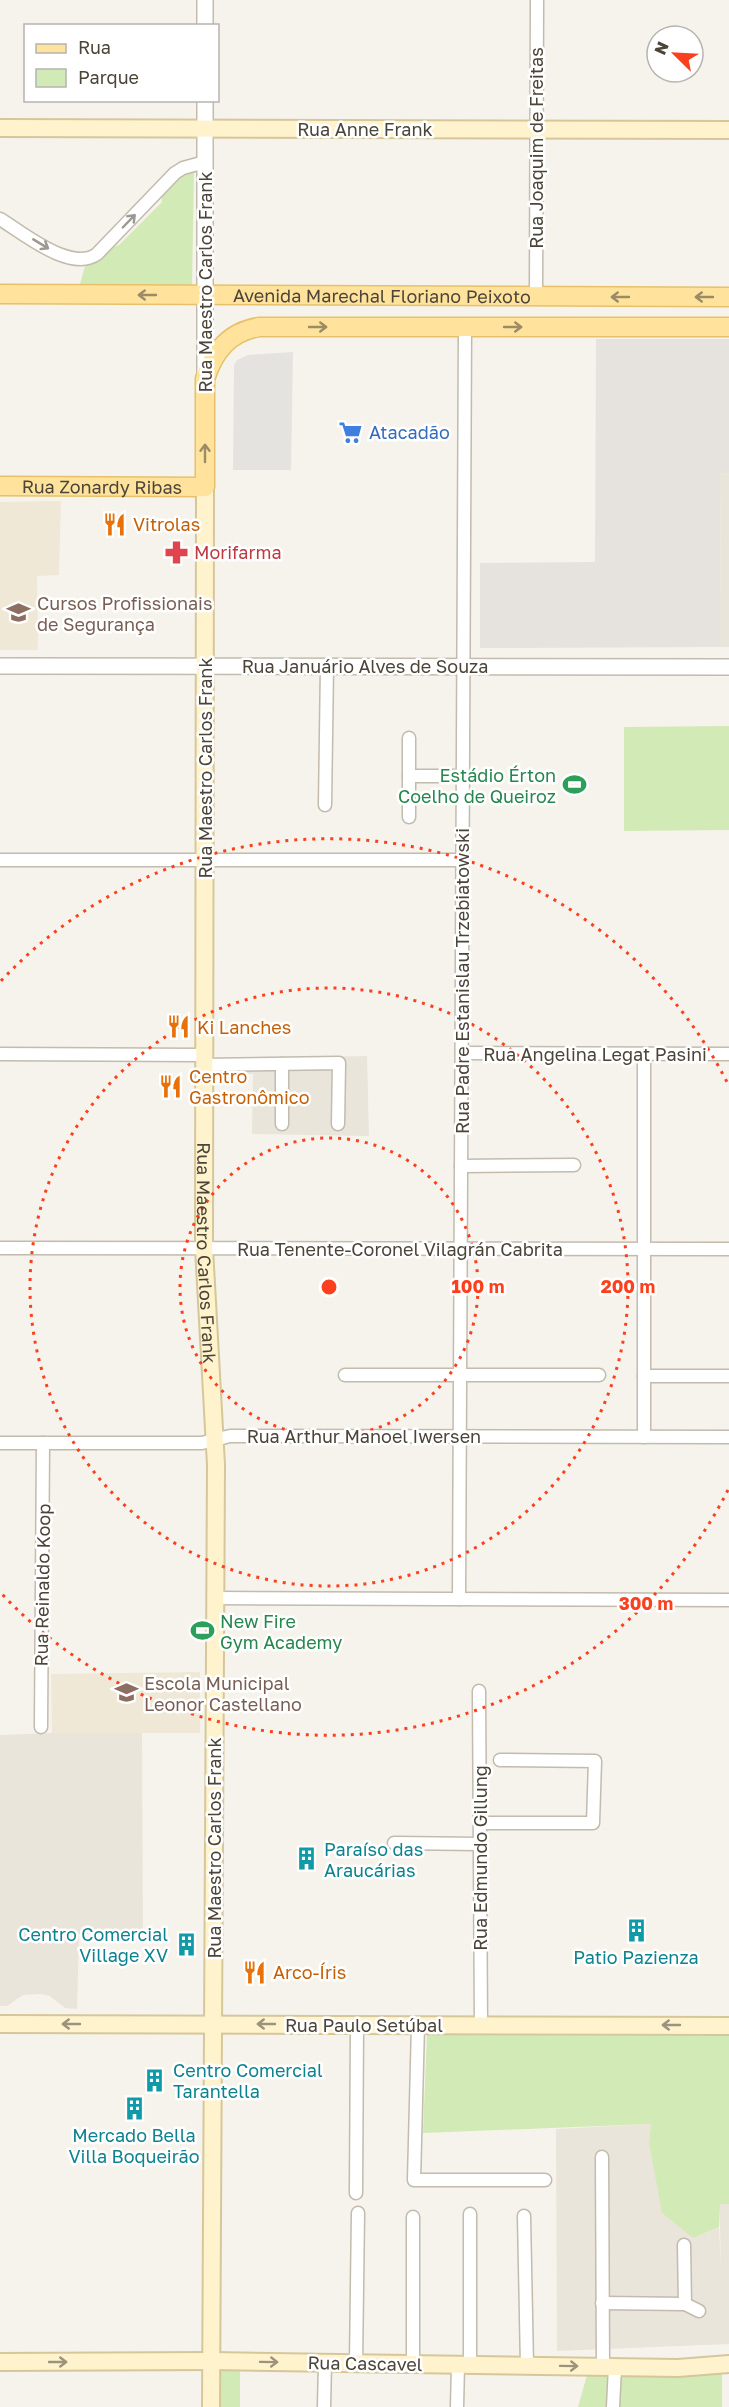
<svg xmlns="http://www.w3.org/2000/svg" width="729" height="2407" font-family="'Golos Text',sans-serif">
  <rect width="100%" height="100%" fill="#f6f3ec"/>
  <!-- residential -->
  <g fill="#eae5da">
    <path d="M729 473V647H721L720 474Z"/>
    <path d="M367 1056 369 1136 252 1134 253 1074H235L236 1068 244 1067 246 1058Z"/>
    <path d="M52 1733H142L143 1933 79 1934 77 2009 65 2008 50 1996 40 1994 23 1995 7 2006H0V1735Z"/>
    <path d="M716 2041H729V2344L557 2351 556 2129 651 2124 649 2142 693 2238 719 2227 721 2271Z"/>
  </g>
  <!-- industrial -->
  <path fill="#e6e2dd" d="M596 339H729V473L720 474 721 647 480 648V563L595 562Z"/>
  <!-- education -->
  <g fill="#efe8d6">
    <path d="M61 501 59 575 37 576 38 650H0V502Z"/>
    <path d="M200 1672V1733H52L51 1674Z"/>
  </g>
  <!-- green -->
  <g fill="#d2eab5">
    <path d="M194 171 192 285 80 284 85 266C104 263 105 248 119 245L162 202 161 195 177 179Z"/>
    <path d="M729 726V830L624 831V727Z"/>
    <path d="M427 2035 729 2036V2204H720L719 2227 693 2238 662 2213 649 2142 651 2124 423 2133Z"/>
    <rect x="221" y="2371" width="19" height="36"/>
    <path d="M722 2373V2407H578L587 2375Z"/>
  </g>
  <!-- parking -->
  <path fill="#e5e3e0" d="M293 352 291 470H233L234 365 237 360 248 355Z"/>
  <g fill="none" stroke-linecap="round" stroke-linejoin="round">
    <defs>
      <g id="minor">
        <path d="M0 219C23 233 71 273 97 254L175 173 183 168 205 162"/>
        <path d="M536 296 537 0"/>
        <path d="M409 738V817"/>
        <path d="M409 776H463"/>
        <path d="M325 805 327 666"/>
        <path d="M0 860H463"/>
        <path d="M462 1053 729 1054"/>
        <path d="M0 1054 204 1055"/>
        <path d="M282 1064V1124"/>
        <path d="M204 1065 339 1063 338 1124"/>
        <path d="M461 1166 574 1165"/>
        <path d="M0 1248 729 1249"/>
        <path d="M345 1375H599"/>
        <path d="M644 1376H729"/>
        <path d="M644 1437V1054"/>
        <path d="M0 1443H202L230 1436 729 1437"/>
        <path d="M215 1598 729 1600"/>
        <path d="M459 1599 465 327"/>
        <path d="M479 1691 481 2025"/>
        <path d="M41 1727 43 1443"/>
        <path d="M480 1823H593L595 1761 500 1760"/>
        <path d="M394 1843 480 1844"/>
        <path d="M418 2025 414 2180H545"/>
        <path d="M602 2157 603 2367"/>
        <path d="M356 2193 357 2025"/>
        <path d="M470 2214V2365"/>
        <path d="M524 2216 527 2366"/>
        <path d="M684 2245 685 2304"/>
        <path d="M602 2303 685 2304 699 2311"/>
        <path d="M356 2363 358 2213"/>
        <path d="M413 2364V2217"/>
        <path d="M324 2407 325 2363"/>
        <path d="M457 2407 458 2365"/>
        <path d="M613 2407 615 2367"/>
      </g>
      <g id="tertiary">
        <path d="M205 26V0"/>
        <path d="M205 100V376"/>
        <path d="M0 666 729 667"/>
      </g>
      <g id="secondary">
        <path d="M0 128 729 130"/>
        <path id="s1" d="M205 487 204 1248 216 1465 211 2407"/>
        <path d="M0 2024 729 2026"/>
        <path d="M0 2362 211 2361 678 2368 729 2364"/>
      </g>
      <g id="primary">
        <path id="s2" d="M0 294 729 297"/>
        <path id="s3" d="M0 486 205 487V379C214 351 229 332 259 327H729"/>
      </g>
    </defs>
    <!-- minor casing -->
    <use href="#minor" stroke="#c2bbae" stroke-width="15"/>
    <!-- tertiary casing -->
    <use href="#tertiary" stroke="#c2bbae" stroke-width="18"/>
    <!-- secondary casing -->
    <use href="#secondary" stroke="#d6c79b" stroke-width="20"/>
    <!-- primary casing -->
    <use href="#primary" stroke="#e6c16a" stroke-width="21"/>
    <!-- minor -->
    <use href="#minor" stroke="#fff" stroke-width="12"/>
    <!-- tertiary -->
    <use href="#tertiary" stroke="#fff" stroke-width="15"/>
    <!-- secondary -->
    <use href="#secondary" stroke="#fff3cd" stroke-width="16"/>
    <!-- primary -->
    <use href="#primary" stroke="#ffe39c" stroke-width="18"/>
  </g>
  <!-- one-way arrows -->
  <defs><path id="oneway-shaft" d="M-6 0H5M1.5-3L5.5 0L1.5 3" fill="none" stroke-width="1.6" stroke-linecap="round" stroke-linejoin="round" transform="scale(1.5)"/></defs>
  <g stroke="#9c9892">
    <use href="#oneway-shaft" transform="translate(129 221) rotate(-46)"/>
    <use href="#oneway-shaft" transform="translate(41 244) rotate(31)"/>
  </g>
  <g stroke="#9c8c66">
    <use href="#oneway-shaft" transform="translate(147 295) rotate(-180)"/>
    <use href="#oneway-shaft" transform="translate(620 297) rotate(-180)"/>
    <use href="#oneway-shaft" transform="translate(704 297) rotate(-180)"/>
    <use href="#oneway-shaft" transform="translate(318 327)"/>
    <use href="#oneway-shaft" transform="translate(513 327)"/>
    <use href="#oneway-shaft" transform="translate(205 453) rotate(-90)"/>
  </g>
  <g stroke="#9c937c">
    <use href="#oneway-shaft" transform="translate(71 2024) rotate(-180)"/>
    <use href="#oneway-shaft" transform="translate(266 2024) rotate(-180)"/>
    <use href="#oneway-shaft" transform="translate(671 2025) rotate(-180)"/>
    <use href="#oneway-shaft" transform="translate(58 2362)"/>
    <use href="#oneway-shaft" transform="translate(269 2362) rotate(1)"/>
    <use href="#oneway-shaft" transform="translate(569 2366) rotate(1)"/>
  </g>
  <!-- distance rings -->
  <g fill="none" stroke="#fc3f1d" stroke-width="3" stroke-dasharray="3 6">
    <circle cx="329" cy="1287" r="149"/>
    <circle cx="329" cy="1287" r="299"/>
    <path d="M728 1490A448 448 0 0 1 1 1593M1 981A448 448 0 0 1 728 1084"/>
  </g>
  <!-- icons -->
  <defs>
    <symbol id="supermarket-bare" viewBox="-9 -9 18 18"><path d="M-6-5.5h2.5l.6 2H6L4.5 2H-2.5L-4.4-4H-6ZM-1.5 3.2a1.3 1.3 0 1 0 .1 0ZM3 3.2a1.3 1.3 0 1 0 .1 0Z" fill="#3f7fe0" stroke="#fff" stroke-width="2.5" paint-order="stroke"/></symbol>
    <symbol id="restaurant-bare" viewBox="-9 -9 18 18"><path d="M-5-6h1v4h1v-4h1v4h1v-4h1v5L-1.5 .5V6h-2V.5L-5-1ZM5-6V6H3V1.5H1.5Q1.5-4 5-6Z" fill="#e8710a" stroke="#fff" stroke-width="2.5" paint-order="stroke"/></symbol>
    <symbol id="pharmacy-bare" viewBox="-9 -9 18 18"><path d="M-2-6h4v4h4v4h-4v4h-4v-4h-4v-4h4Z" fill="#e0444e" stroke="#fff" stroke-width="2.5" paint-order="stroke"/></symbol>
    <symbol id="university-bare" viewBox="-9 -9 18 18"><path d="M0-5L7-2L0 1L-7-2ZM-4 1L0 2.5L4 1V4Q0 6-4 4Z" fill="#8d6e63" stroke="#fff" stroke-width="2.5" paint-order="stroke"/></symbol>
    <symbol id="stadium-bare" viewBox="-9 -9 18 18"><path d="M0-5a6.5 5 0 1 0 0 10a6.5 5 0 1 0 0-10ZM-3.5-1.8h7v3.6h-7Z" fill="#2e9e5b" stroke="#fff" stroke-width="2.5" paint-order="stroke"/></symbol>
    <symbol id="school-bare" viewBox="-9 -9 18 18"><path d="M0-5L7-2L0 1L-7-2ZM-4 1L0 2.5L4 1V4Q0 6-4 4Z" fill="#8d6e63" stroke="#fff" stroke-width="2.5" paint-order="stroke"/></symbol>
    <symbol id="building-bare" viewBox="-9 -9 18 18"><path d="M-4-6H4V6H1V3H-1V6H-4ZM-2.5-4.3h1.7v1.8h-1.7ZM.8-4.3h1.7v1.8H.8ZM-2.5-1h1.7V.8h-1.7ZM.8-1h1.7V.8H.8Z" fill="#0f9aa8" stroke="#fff" stroke-width="2.5" paint-order="stroke"/></symbol>
  </defs>
  <g fill-rule="evenodd">
    <use href="#supermarket-bare" x="334" y="416" width="33" height="33"/>
    <use href="#restaurant-bare" x="98" y="508" width="33" height="33"/>
    <use href="#pharmacy-bare" x="160" y="536" width="33" height="33"/>
    <use href="#university-bare" x="2" y="596" width="33" height="33"/>
    <use href="#stadium-bare" x="558" y="768" width="33" height="33"/>
    <use href="#restaurant-bare" x="162" y="1010" width="33" height="33"/>
    <use href="#restaurant-bare" x="154" y="1070" width="33" height="33"/>
    <use href="#stadium-bare" x="186" y="1614" width="33" height="33"/>
    <use href="#school-bare" x="110" y="1676" width="33" height="33"/>
    <use href="#building-bare" x="290" y="1842" width="33" height="33"/>
    <use href="#building-bare" x="620" y="1914" width="33" height="33"/>
    <use href="#building-bare" x="170" y="1928" width="33" height="33"/>
    <use href="#restaurant-bare" x="238" y="1956" width="33" height="33"/>
    <use href="#building-bare" x="138" y="2064" width="33" height="33"/>
    <use href="#building-bare" x="118" y="2092" width="33" height="33"/>
  </g>
  <g text-anchor="middle" dominant-baseline="central" stroke-width="5" stroke-linejoin="round" paint-order="stroke">
    <!-- street labels -->
    <g font-size="18" fill="#4b4439" stroke="#fff">
      <text x="365" y="129">Rua Anne Frank</text>
      <text transform="translate(536 148) rotate(-90)">Rua Joaquim de Freitas</text>
      <text transform="translate(205 282) rotate(-90)">Rua Maestro Carlos Frank</text>
      <text stroke="none"><textPath href="#s2" startOffset="382">Avenida Marechal Floriano Peixoto</textPath></text>
      <text stroke="none"><textPath href="#s3" startOffset="102">Rua Zonardy Ribas</textPath></text>
      <text x="365" y="666">Rua Januário Alves de Souza</text>
      <text transform="translate(205 768) rotate(-90)">Rua Maestro Carlos Frank</text>
      <text transform="translate(462 981) rotate(-90)">Rua Padre Estanislau Trzebiatowski</text>
      <text x="595" y="1054">Rua Angelina Legat Pasini</text>
      <text x="400" y="1249">Rua Tenente-Coronel Vilagrán Cabrita</text>
      <text stroke="none"><textPath href="#s1" startOffset="766">Rua Maestro Carlos Frank</textPath></text>
      <text x="364" y="1436">Rua Arthur Manoel Iwersen</text>
      <text transform="translate(42 1585) rotate(-89)">Rua Reinaldo Koop</text>
      <text transform="translate(214 1848) rotate(-90)">Rua Maestro Carlos Frank</text>
      <text transform="translate(480 1858) rotate(-90)">Rua Edmundo Gillung</text>
      <text x="364" y="2025">Rua Paulo Setúbal</text>
      <text transform="translate(365 2363) rotate(1)">Rua Cascavel</text>
    </g>
    <!-- shop labels -->
    <g font-size="18" fill="#366cbe" stroke="#fff" text-anchor="start">
      <text x="369" y="432">Atacadão</text>
    </g>
    <!-- food labels -->
    <g font-size="18" fill="#c56008" stroke="#fff" text-anchor="start">
      <text x="133" y="524">Vitrolas</text>
      <text x="197" y="1027">Ki Lanches</text>
      <text x="189" y="1076">Centro<tspan x="189" dy="21">Gastronômico</tspan></text>
      <text x="273" y="1972">Arco-Íris</text>
    </g>
    <!-- health labels -->
    <g font-size="18" fill="#be3a42" stroke="#fff" text-anchor="start">
      <text x="194" y="552">Morifarma</text>
    </g>
    <!-- education labels -->
    <g font-size="18" fill="#785e54" stroke="#fff" text-anchor="start">
      <text x="37" y="603">Cursos Profissionais<tspan x="37" dy="21">de Segurança</tspan></text>
      <text x="144" y="1683">Escola Municipal<tspan x="144" dy="21">Leonor Castellano</tspan></text>
    </g>
    <!-- leisure labels -->
    <g font-size="18" fill="#27864d" stroke="#fff" text-anchor="end">
      <text x="556" y="775">Estádio Érton<tspan x="556" dy="21">Coelho de Queiroz</tspan></text>
      <text x="220" y="1621" text-anchor="start">New Fire<tspan x="220" dy="21">Gym Academy</tspan></text>
    </g>
    <!-- culture labels -->
    <g font-size="18" fill="#0d838f" stroke="#fff" text-anchor="start">
      <text x="324" y="1849">Paraíso das<tspan x="324" dy="21">Araucárias</tspan></text>
      <text x="168" y="1934" text-anchor="end">Centro Comercial<tspan x="168" dy="21">Village XV</tspan></text>
      <text x="636" y="1957" text-anchor="middle">Patio Pazienza</text>
      <text x="173" y="2070">Centro Comercial<tspan x="173" dy="21">Tarantella</tspan></text>
      <text x="134" y="2135" text-anchor="middle">Mercado Bella<tspan x="134" dy="21">Villa Boqueirão</tspan></text>
    </g>
  </g>
  <circle cx="329" cy="1287" r="9" fill="#fc3f1d" stroke="#fff" stroke-width="3"/>
  <g font-size="18" text-anchor="middle" font-weight="bold" fill="#fc3f1d" stroke="#fff" stroke-width="5" stroke-linejoin="round" paint-order="stroke">
    <text x="478" y="1293">100 m</text>
    <text x="628" y="1293">200 m</text>
    <text x="646" y="1610">300 m</text>
  </g>
  <!-- legend -->
  <rect x="24" y="24" width="195" height="78" fill="#ffffff" stroke="#b7b4b0" stroke-width="1.5"/>
  <rect x="36" y="44" width="30" height="9" fill="#ffe39c" stroke="#b7b4b0" stroke-width="1.5"/>
  <text x="78" y="54" font-size="18" fill="#4b4439">Rua</text>
  <rect x="36" y="69" width="30" height="18" fill="#d2eab5" stroke="#b7b4b0" stroke-width="1.5"/>
  <text x="78" y="84" font-size="18" fill="#4b4439">Parque</text>
  <!-- north arrow -->
  <g transform="translate(675 54) rotate(294)"><circle r="28" fill="#ffffff" stroke="#b7b4b0" stroke-width="1.5"/>
  <path d="M0-4.5L10 22L0 15L-10 22Z" fill="#fc3f1d"/>
  <text y="-9" font-size="16" font-weight="bold" text-anchor="middle" fill="#4b4439">N</text>
  </g>
</svg>
